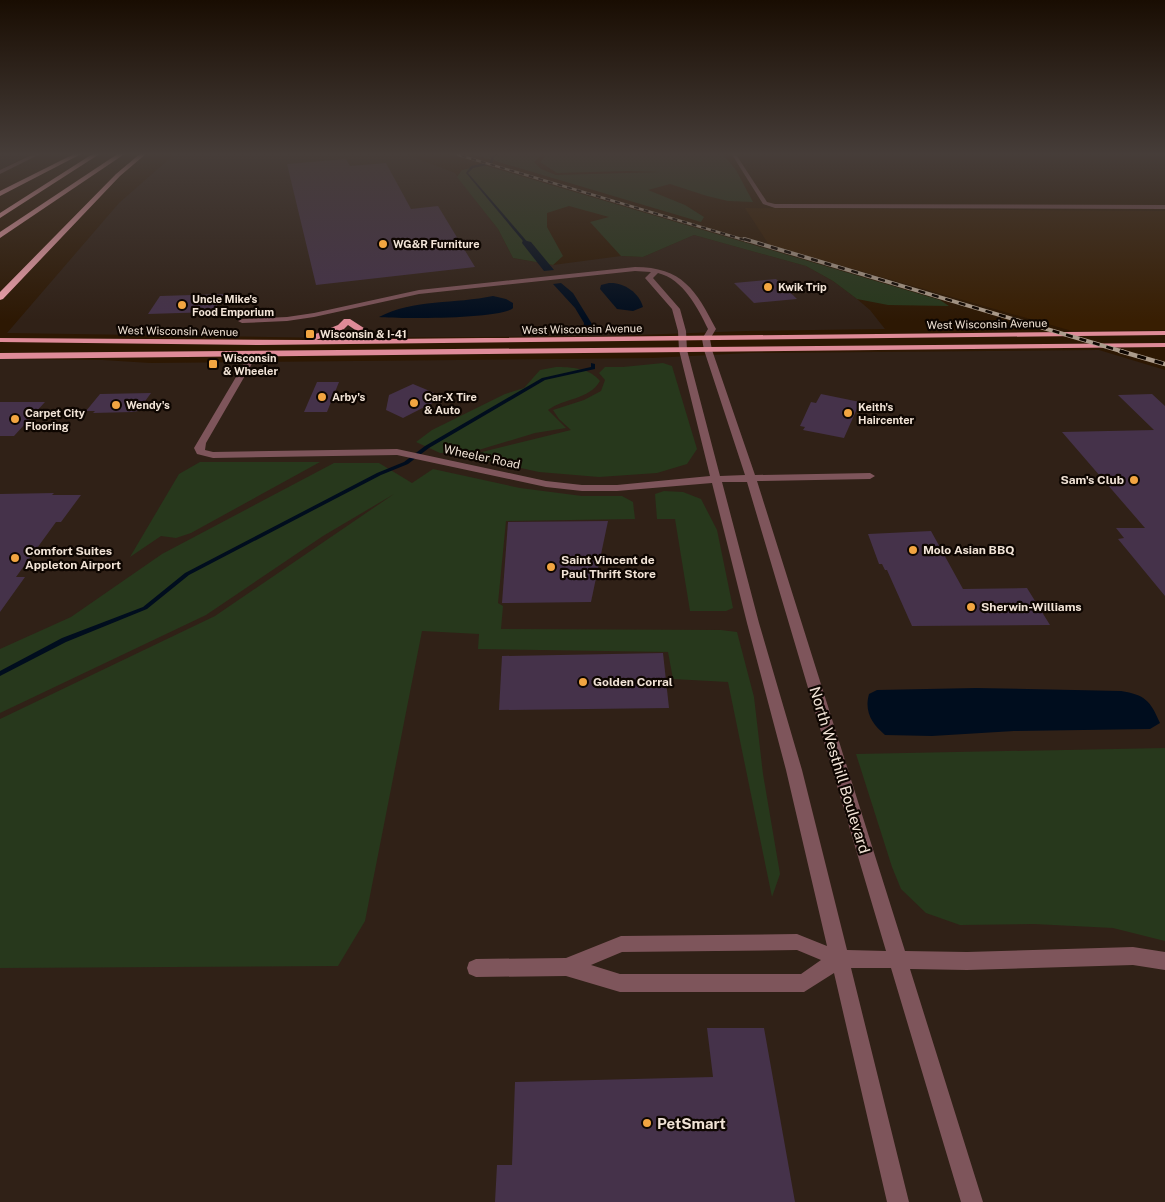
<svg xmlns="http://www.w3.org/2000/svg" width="1165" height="1202" font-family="'Public Sans',sans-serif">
  <rect width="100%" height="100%" fill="#2d1803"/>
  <!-- commercial -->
  <g fill="#302117">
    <path d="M0 153H32L0 170Z"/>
    <path d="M176 153H403L455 173 498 229 513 258 553 265 621 256 643 257 694 235 806 266 833 281 857 299 870 310 885 329 747 331 609 336 331 338 7 333 119 203Z"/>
    <path d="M1099 350 1165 370V1202H0V359L103 360 150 363 652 358 748 353Z"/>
  </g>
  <!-- built -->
  <path fill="#381e02" d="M745 208 1165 211V330L1072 331 769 245Z"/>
  <!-- green -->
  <g fill="#27381c">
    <path d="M468 153H543L534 162 541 169 556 175 661 172 627 171 557 173 540 162 549 153H722L736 170 753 202 728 201 707 196 670 184 648 190 685 205 704 217 701 222Z"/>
    <path d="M479 166H487L940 300 949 306 888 305 857 299 833 281 806 266 694 235 643 257 621 256 590 222 609 217 569 206 547 213V227L563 256 553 265 513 258 498 229 457 177 462 170Z"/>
    <path d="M663 363 672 366 697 449 687 464 657 473 599 477 539 472 466 456 571 430 559 419 553 410 584 400 601 391 605 380 599 373 605 367H623Z"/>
    <path d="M556 367C571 367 590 368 600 381 589 400 564 398 548 410L566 428 535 433 472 452 440 453 416 442 432 430 505 394 524 388 540 370Z"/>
    <path d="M200 462H320L191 533 176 538 161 536 130 557 179 474Z"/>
    <path d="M334 463H379L412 483 433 469 520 488 582 496H622L633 502 635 519 506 521 498 603 503 606 501 629 721 630 737 632 754 697 763 774 780 874 772 897 728 682 673 679 668 652 478 649 479 634 422 631 365 921 338 966 0 968V719L215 616 394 494 323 536 206 615 0 713V649L71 617 162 554Z"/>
    <path d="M664 491 683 492 701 499 717 530 733 608 726 611H690L675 519H657L655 494Z"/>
    <path d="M1165 748V941L1113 928 1034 924 960 925 926 913 901 889 892 867 856 754Z"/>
  </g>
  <!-- water -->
  <g fill="#000d1e">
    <path d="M523 240 531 242 554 270 544 271 522 243Z"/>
    <path d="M561 283 573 293 592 324 599 327 596 330 583 329 584 323 575 308 553 284Z"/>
    <path d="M609 283C623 282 639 292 643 307L633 311 617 309 600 289 601 285Z"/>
    <path d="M493 296 506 299 513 303V308C503 319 398 319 379 317 413 299 456 304 493 296Z"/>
    <path d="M976 688 1121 691C1145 695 1150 700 1160 723L1150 729 1014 731 932 736 885 735C872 724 864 712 869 694L877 690Z"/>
  </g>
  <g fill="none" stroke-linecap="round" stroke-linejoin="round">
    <!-- stream -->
    <g fill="#000d1e" fill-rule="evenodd">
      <path d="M500 153H502L494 157 492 164 473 168 468 173 530 245V247H528L466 173 471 166 490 162 492 156Z"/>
      <path d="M591 363 595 364V369L545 380 429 448 408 464 381 475 189 575 147 609 66 642 0 676V671L62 638 143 607 185 573 377 473 404 462 425 446 542 378 591 367Z"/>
    </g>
  </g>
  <!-- building -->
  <g fill="#45324a">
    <path d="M346 159 350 166 386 163 411 209 438 206 475 267 316 285 287 164Z"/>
    <path d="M776 279 797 299 754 303 734 283Z"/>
    <path d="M224 294 213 312 148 314 160 296Z"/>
    <path d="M317 382H339L327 412H304Z"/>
    <path d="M413 384 444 397 403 418 386 410 389 395Z"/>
    <path d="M151 393 138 411 133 412 93 413 95 411H86L100 394Z"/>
    <path d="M821 394 860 402 844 438 803 430 805 427 800 426 811 402 816 403Z"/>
    <path d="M1152 394 1165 406V596L1118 539 1124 538 1116 528H1145L1062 432 1154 430 1118 395Z"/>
    <path d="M0 402H45L14 436H0Z"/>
    <path d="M54 493 52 495H81L61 522H56L16 577H25L0 612V494Z"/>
    <path d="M608 521 591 602 502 603 508 522Z"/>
    <path d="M931 531 963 589 1027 588 1050 625 912 626 887 570H885L882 564H879L868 534Z"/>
    <path d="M663 653 669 708 499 710 502 656Z"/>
    <path d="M707 1028H764L795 1202H495L497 1165H512L515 1082 713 1077Z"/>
  </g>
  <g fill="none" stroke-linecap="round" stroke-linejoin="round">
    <!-- minor -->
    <g fill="#7e555b" fill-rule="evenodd">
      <path d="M36 153H42L0 174V170Z"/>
      <path d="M731 153H735L767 202 775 204 1165 205V209L775 208 763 204Z"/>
      <path d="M635 267C682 267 696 290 716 329L710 339 712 350 755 475 870 473 875 476 870 479 757 481 905 951 967 952 1133 947 1165 952V970L1133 965 967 970 910 969 983 1202H961L891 968H851L909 1202H887L834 973 804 992H620L566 976 476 977 469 974 467 968 469 962 476 959 566 958 621 936 797 934 827 946 786 770 747 623 712 483 617 491H582L546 487 397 455 213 458 197 454 194 448 249 355 253 352 257 355 206 443 205 450 213 452 397 449 546 481 582 485H617L710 476 679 350 678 331 672 309 645 278 651 272 635 271 419 294 314 317 287 321 242 323 238 321 242 319 287 317 314 313 419 290ZM658 273C683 279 698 308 708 329L702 339 704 350 745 475 720 476 687 350 686 331 680 309 653 278ZM722 482H747L886 951 847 950 802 770 759 623ZM797 950 821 960 801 974H620L591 965 622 952Z"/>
    </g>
    <!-- major -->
    <g fill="#df8b98" fill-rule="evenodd">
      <path d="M344 319H350L370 332 384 336V339L1165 331V335L260 345 0 342V338L308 340V337L338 325ZM348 325 364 336 376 339 316 340 344 329Z"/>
      <path d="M1165 343V347L0 359V353Z"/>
    </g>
    <!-- highway -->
    <g fill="#faa8b4" fill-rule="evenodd">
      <path d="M76 153H83L0 196V191Z"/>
      <path d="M94 153H101L0 218V213Z"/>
      <path d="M119 153H126L0 238V232Z"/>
      <path d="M141 153H147L120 176 3 299 0 300V292L116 174Z"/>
    </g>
    <defs>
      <path id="rail-far2" d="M452 153 748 241"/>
      <path id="rail-far1" d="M744 239 1124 352"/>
      <path id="rail" d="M1120 351 1165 364"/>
    </defs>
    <!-- rail-far2 casing -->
    <use href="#rail-far2" stroke="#ac9c8c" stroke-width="2.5"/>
    <!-- rail-far1 casing -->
    <use href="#rail-far1" stroke="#ac9c8c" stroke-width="4"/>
    <!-- rail casing -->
    <use href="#rail" stroke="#ac9c8c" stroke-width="4.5"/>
    <!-- rail-far2 -->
    <use href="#rail-far2" stroke="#0e0601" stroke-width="2" stroke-dasharray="5" stroke-linecap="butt"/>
    <!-- rail-far1 -->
    <use href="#rail-far1" stroke="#0e0601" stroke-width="2.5" stroke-dasharray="7" stroke-linecap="butt"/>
    <!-- rail -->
    <use href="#rail" stroke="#0e0601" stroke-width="3" stroke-dasharray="9" stroke-linecap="butt"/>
  </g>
  <!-- sky -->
  <linearGradient id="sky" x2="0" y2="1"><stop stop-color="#190d02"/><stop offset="0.48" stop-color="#463d39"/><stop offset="1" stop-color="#463d39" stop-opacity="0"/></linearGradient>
  <rect width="1165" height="321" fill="url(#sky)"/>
  <!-- markers -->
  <g fill="#f2a541" stroke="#0e0601" stroke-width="2">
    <circle cx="383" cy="244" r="5"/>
    <circle cx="768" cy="287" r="5"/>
    <circle cx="182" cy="305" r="5"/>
    <rect x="305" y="329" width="10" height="10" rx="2.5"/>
    <rect x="208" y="359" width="10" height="10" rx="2.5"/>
    <circle cx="322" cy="397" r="5"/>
    <circle cx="414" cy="403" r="5"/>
    <circle cx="116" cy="405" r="5"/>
    <circle cx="848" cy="413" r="5"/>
    <circle cx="15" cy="419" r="5"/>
    <circle cx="1134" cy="480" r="5"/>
    <circle cx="913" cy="550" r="5"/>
    <circle cx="15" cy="558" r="5"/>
    <circle cx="551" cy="567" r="5"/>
    <circle cx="971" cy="607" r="5"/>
    <circle cx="583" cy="682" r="5"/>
    <circle cx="647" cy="1123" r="5"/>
  </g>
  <g text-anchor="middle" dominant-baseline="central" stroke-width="4.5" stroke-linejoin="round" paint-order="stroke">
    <!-- far-poi labels -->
    <g font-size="11" font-weight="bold" fill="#f1e3d6" stroke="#0e0601" text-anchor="start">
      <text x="393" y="244">WG&amp;R Furniture</text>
      <text x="778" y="287">Kwik Trip</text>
      <text x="192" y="299">Uncle Mike's<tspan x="192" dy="13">Food Emporium</tspan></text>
      <text x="320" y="334">Wisconsin &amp; I-41</text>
      <text x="223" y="358">Wisconsin<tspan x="223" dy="13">&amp; Wheeler</tspan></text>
      <text x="332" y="397">Arby's</text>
      <text x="424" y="397">Car-X Tire<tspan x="424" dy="13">&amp; Auto</tspan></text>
      <text x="126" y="405">Wendy's</text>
      <text x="858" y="407">Keith's<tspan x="858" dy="13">Haircenter</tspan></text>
      <text x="25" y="413">Carpet City<tspan x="25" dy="13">Flooring</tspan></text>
    </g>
    <!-- far-street labels -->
    <g font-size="11" fill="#f1e3d6" stroke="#0e0601">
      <text transform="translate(987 324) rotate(-1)">West Wisconsin Avenue</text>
      <text transform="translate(582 329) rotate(-1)">West Wisconsin Avenue</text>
      <text transform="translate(178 331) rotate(1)">West Wisconsin Avenue</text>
    </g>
    <!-- street labels -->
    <g font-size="12" fill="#f1e3d6" stroke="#0e0601">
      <text transform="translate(482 457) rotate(12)">Wheeler Road</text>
    </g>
    <!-- poi labels -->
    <g font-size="12" font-weight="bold" fill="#f1e3d6" stroke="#0e0601" text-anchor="start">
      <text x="1124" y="480" text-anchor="end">Sam's Club</text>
      <text x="923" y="550">Molo Asian BBQ</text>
      <text x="25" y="551">Comfort Suites<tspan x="25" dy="14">Appleton Airport</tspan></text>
      <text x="561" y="560">Saint Vincent de<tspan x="561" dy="14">Paul Thrift Store</tspan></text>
      <text x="981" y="607">Sherwin-Williams</text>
      <text x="593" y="682">Golden Corral</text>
    </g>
    <!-- near-street labels -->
    <g font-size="15" fill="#f1e3d6" stroke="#0e0601">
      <text transform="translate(840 770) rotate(73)">North Westhill Boulevard</text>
    </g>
    <!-- near-poi labels -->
    <g font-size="15" font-weight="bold" fill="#f1e3d6" stroke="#0e0601" text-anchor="start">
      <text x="657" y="1123">PetSmart</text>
    </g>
  </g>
</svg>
